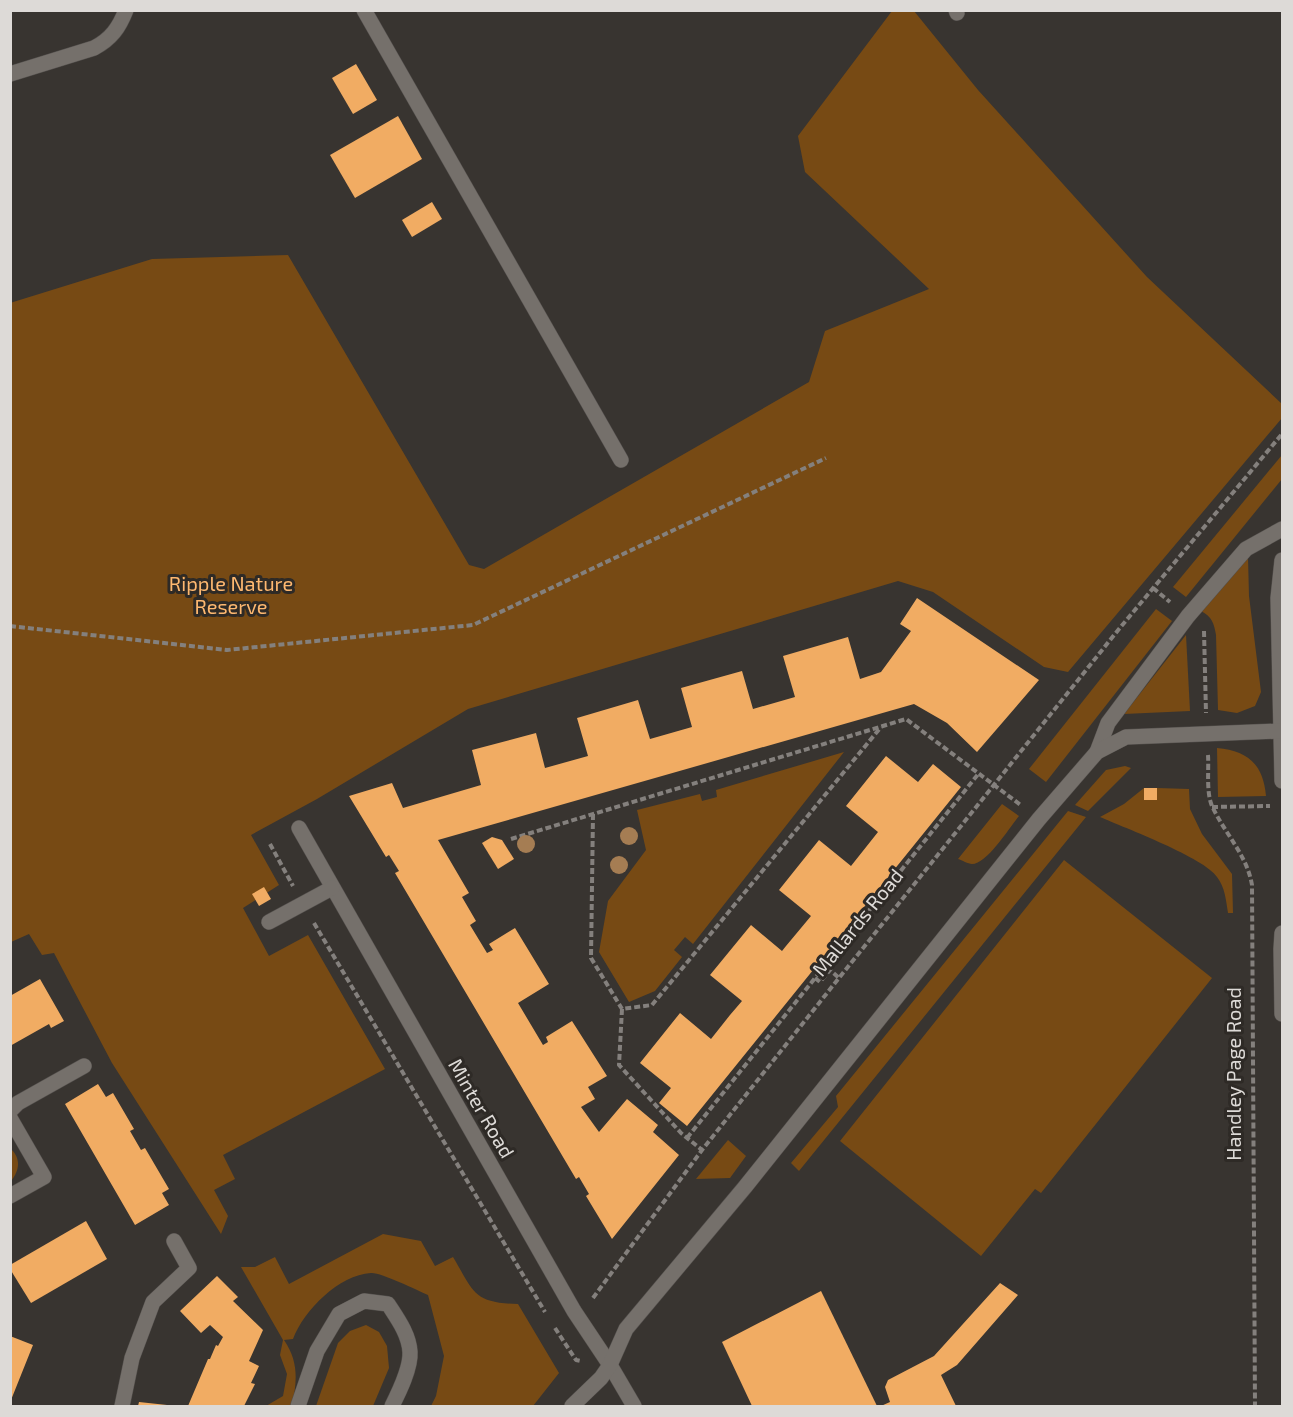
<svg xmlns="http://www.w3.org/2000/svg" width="1293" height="1417" font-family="'Exo 2',sans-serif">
  <rect width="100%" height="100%" fill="#383430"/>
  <!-- green -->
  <g fill="#774a14">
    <path d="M892 11H914L978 90 1147 277 1282 404V418L1068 672 1044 667 933 592 898 581 468 709 317 799 251 835 279 885 243 908 269 956 308 935 385 1069 223 1155 235 1179 214 1190 228 1216 221 1234 112 1063 54 953 42 955 29 934 11 942 10 303 152 259 288 255 469 565 484 569 809 382 825 331 929 289 805 172 798 136Z"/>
    <path d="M1282 455V479L1186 597 1173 587Z"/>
    <path d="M1248 557 1249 596 1261 692 1255 706 1237 713 1218 710 1216 635C1214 623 1212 617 1201 611Z"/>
    <path d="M1156 609 1172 621 1046 782 1029 769Z"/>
    <path d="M1186 635 1190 711 1124 714Z"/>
    <path d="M1217 748C1248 751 1263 764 1266 796L1218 797Z"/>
    <path d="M844 752 693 944 685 937 674 950 682 957 655 991 629 1002 599 952 608 901 646 850 637 810 700 794 702 801 717 797 716 790Z"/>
    <path d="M1125 766 1131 768 1088 811 1075 805 1106 770Z"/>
    <path d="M1144 788 1145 800H1157V788L1189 789 1190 809 1202 834 1232 874 1233 913H1228C1226 901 1225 887 1217 877 1205 858 1125 828 1100 817L1124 804Z"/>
    <path d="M1002 804 1019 816C1009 828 987 864 972 864 968 864 962 860 958 859Z"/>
    <path d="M1068 811 1086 817 799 1171 791 1163 838 1107 836 1096Z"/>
    <path d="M1064 860 1212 978 1041 1193 1035 1189 981 1256 840 1141Z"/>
    <path d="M728 1140 746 1156 730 1178 696 1179Z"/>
    <path d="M10 1148C21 1158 20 1170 11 1181Z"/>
    <path d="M383 1234 421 1241 435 1266 453 1257C474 1292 473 1303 518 1304L559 1373 533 1406H431L436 1396 444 1356 428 1295C417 1290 380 1272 371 1273 339 1275 304 1310 293 1339L284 1340C299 1362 297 1381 292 1406H266L283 1396 287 1374 280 1355 283 1340 241 1267H255L275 1257 289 1284Z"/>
    <path d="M366 1325 379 1332 387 1346 389 1368 373 1406H316L338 1343 350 1331Z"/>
  </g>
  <!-- building -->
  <g fill="#f1ac63">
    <path d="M356 64 377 100 353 114 332 78Z"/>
    <path d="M398 116 422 159 355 198 330 155Z"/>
    <path d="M432 202 442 219 412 237 402 220Z"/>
    <path d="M917 598 1039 680 977 752 947 723 914 704 438 840 469 893 462 897 476 921 470 925 487 953 493 950 489 944 515 928 549 984 518 1003 543 1045 548 1042 546 1037 572 1021 607 1076 588 1087 595 1099 581 1107 599 1132 627 1099 658 1125 653 1132 679 1155 612 1239 586 1196 589 1194 579 1177 576 1179 395 873 399 871 389 855 386 857 349 796 392 783 403 808 481 785 472 750 536 733 545 768 588 756 577 718 638 700 650 739 692 727 681 688 742 671 753 709 795 697 783 656 848 637 860 679 881 672 911 631 900 624Z"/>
    <path d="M886 756 918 782 933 764 961 787 687 1126 659 1103 671 1088 640 1063 680 1013 711 1039 730 1015 742 1001 710 975 751 925 782 951 786 946 811 916 779 890 819 840 851 866 878 832 846 806Z"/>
    <rect x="1144" y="788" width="13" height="12"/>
    <path d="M492 837 502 840 514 859 498 869 482 843Z"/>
    <path d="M264 887 271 899 259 906 252 894Z"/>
    <path d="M40 979 64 1021 51 1028 49 1024 10 1046V996Z"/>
    <path d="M98 1084 106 1097 113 1093 134 1129 130 1131 141 1150 145 1148 169 1189 162 1193 169 1205 135 1225 65 1104Z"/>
    <path d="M86 1221 107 1259 31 1303 10 1269V1265Z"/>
    <path d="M217 1276 238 1297 233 1301 263 1330 249 1361 259 1366 251 1383 255 1384 244 1406H188L208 1359H210L216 1345 218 1346 223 1337 210 1325 201 1333 180 1311Z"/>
    <path d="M1000 1283 1018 1295 957 1365 941 1375 956 1406H881L890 1402 885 1387 888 1380 934 1356Z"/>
    <path d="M821 1291 877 1406H752L722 1342Z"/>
    <path d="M10 1336 33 1345 11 1400H10Z"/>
    <path d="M139 1402 167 1405V1406H138Z"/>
  </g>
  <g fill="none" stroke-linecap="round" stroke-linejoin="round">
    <defs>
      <g id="minor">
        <path d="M364 10 621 460"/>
        <path d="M956 10 957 13"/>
        <path d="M10 74 94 48C111 39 119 28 126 10"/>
        <path d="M1282 560 1278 598 1282 781"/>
        <path d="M1097 752 1108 723 1188 616 1246 549 1282 529"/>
        <path d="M299 828 574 1311 610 1365 634 1406"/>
        <path d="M269 922 332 888"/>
        <path d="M1282 933 1281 949 1282 1014"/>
        <path d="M10 1111 18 1103 84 1066"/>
        <path d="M10 1118 44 1177 10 1196"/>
        <path d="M122 1406 132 1358 153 1302 189 1268 174 1241"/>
        <path d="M298 1406 317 1351 339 1314 364 1301 388 1304C397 1318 409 1334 410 1352 411 1368 399 1392 392 1406"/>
        <path d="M572 1406 601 1378 610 1365 626 1329 745 1187 1039 819 1097 752 1126 737 1280 731"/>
      </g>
    </defs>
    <!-- minor casing -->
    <use href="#minor" stroke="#54504d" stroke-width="16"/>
    <!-- path -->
    <g stroke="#84807d" stroke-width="4" stroke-dasharray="6 3" stroke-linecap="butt">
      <path d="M1153 588 1170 602"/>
      <path d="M10 626 227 650 473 625 826 458"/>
      <path d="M1204 631 1206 713"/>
      <path d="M1208 755C1209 770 1206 792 1212 806 1225 834 1247 855 1252 885L1255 1406"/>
      <path d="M1212 807 1270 806"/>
      <path d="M593 814 591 958 622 1009 652 1005 881 727"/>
      <path d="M511 839 906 719 1022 806"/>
      <path d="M270 844 293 886"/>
      <path d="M314 923 545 1312"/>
      <path d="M815 978 820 982 830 970 839 978"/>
      <path d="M622 1009 619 1065 681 1133 702 1150"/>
      <path d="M687 1138 979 773"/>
      <path d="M593 1298 702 1150 839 978 1119 629 1282 434"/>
      <path d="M555 1328 576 1360 581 1361"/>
    </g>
    <!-- minor -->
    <use href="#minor" stroke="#75706b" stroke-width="15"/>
  </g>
  <!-- trees -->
  <g fill="#a57d53">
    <circle cx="629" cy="836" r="9"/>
    <circle cx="526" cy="844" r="9"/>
    <circle cx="619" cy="865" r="9"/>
  </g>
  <g text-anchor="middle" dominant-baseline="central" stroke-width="6" stroke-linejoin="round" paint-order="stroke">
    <!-- park labels -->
    <g font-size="20" fill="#feb870" stroke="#2e2a26">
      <text x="231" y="583">Ripple Nature<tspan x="231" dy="23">Reserve</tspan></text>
    </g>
    <!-- street labels -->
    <g font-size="20" fill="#dddad7" stroke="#2e2a26">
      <text transform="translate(857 922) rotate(-51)">Mallards Road</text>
      <text transform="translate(1233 1074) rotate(-90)">Handley Page Road</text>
      <text transform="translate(482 1108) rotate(60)">Minter Road</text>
    </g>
  </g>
  <!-- border -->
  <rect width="1293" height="1417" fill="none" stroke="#dddad7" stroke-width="24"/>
</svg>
